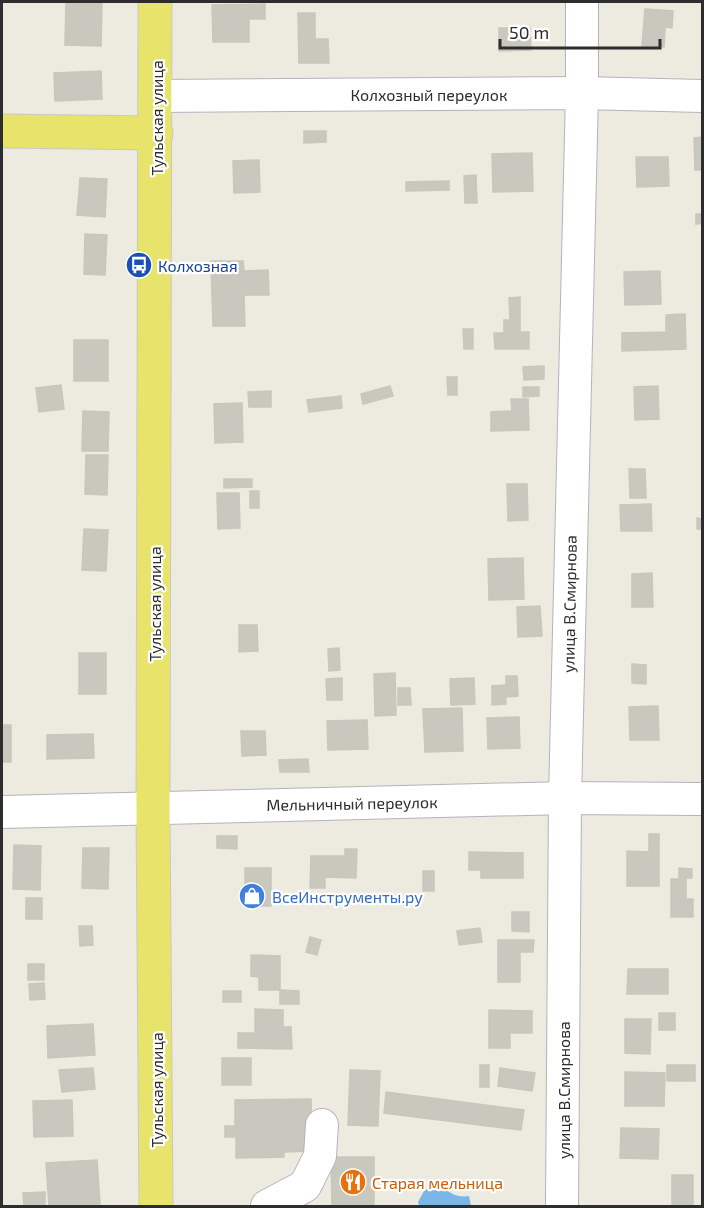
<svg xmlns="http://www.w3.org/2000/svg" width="704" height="1208" font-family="'Exo 2',sans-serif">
  <rect width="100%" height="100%" fill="#edeae0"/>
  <!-- water -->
  <path fill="#7bb6e8" d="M432 1185C449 1187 451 1199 469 1196L471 1206H419L418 1202 424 1191Z"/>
  <!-- building -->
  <g fill="#c9c8be" stroke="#c9c6ba" stroke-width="1.5">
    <path d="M66 2H102L101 46 65 45Z"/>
    <path d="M265 4V19H249V42H213L212 5Z"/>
    <path d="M645 9 673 11 672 28 665 27 664 47 642 46Z"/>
    <path d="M298 13H315V39H328L329 63H299Z"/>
    <path d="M499 28H530L531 50 499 51Z"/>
    <path d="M101 71 102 99 55 101 54 73Z"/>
    <path d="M304 131H326V142L304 143Z"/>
    <path d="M702 137V170H695L694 138Z"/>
    <path d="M532 153 533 191 493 192 492 154Z"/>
    <path d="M636 157H668L669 186 637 187Z"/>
    <path d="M259 160 260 192 234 193 233 161Z"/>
    <path d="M476 175 477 203H465L464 176Z"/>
    <path d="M80 178 107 179 105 217 77 215Z"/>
    <path d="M449 181V190L406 191V182Z"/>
    <path d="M696 214H702V223L696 224Z"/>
    <path d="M85 234 107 235 105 275 84 274Z"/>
    <path d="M211 261H243L244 271 268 270 269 295H244L245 326H213Z"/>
    <path d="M660 271 661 304 625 305 624 272Z"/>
    <path d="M520 297V320H510L509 298Z"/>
    <path d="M685 314 686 349 622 351V333L666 332V315Z"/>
    <path d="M504 320H520V332H529V349H495L494 333H504Z"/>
    <path d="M463 329H473V349H464Z"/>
    <rect x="74" y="340" width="34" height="41"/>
    <path d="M544 366V379L524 380 523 367Z"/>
    <path d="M447 377H457V395H448Z"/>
    <path d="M61 385 64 409 39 412 36 388Z"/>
    <path d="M390 386 393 396 363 404 361 394Z"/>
    <path d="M658 386 659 419 635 420 634 387Z"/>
    <path d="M523 387H539V396L523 397Z"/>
    <path d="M271 391V407H249L248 392Z"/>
    <path d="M341 396 342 408 309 412 307 400Z"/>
    <path d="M511 399H528L529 430 491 431V412L512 411Z"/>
    <path d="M242 403 243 442 215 443 214 404Z"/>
    <path d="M83 411 109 412 108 451H82Z"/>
    <path d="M86 455H108L107 495 85 494Z"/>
    <path d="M629 469H645L646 498H630Z"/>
    <path d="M224 479H252V487L224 488Z"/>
    <path d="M507 484H527L528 520 508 521Z"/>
    <rect x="250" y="491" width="9" height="17"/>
    <path d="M217 493H239L240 528 218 529Z"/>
    <path d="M651 504 652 531H621L620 505Z"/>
    <path d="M697 518 702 519V529H697Z"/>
    <path d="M84 529 108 530 106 571 82 570Z"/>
    <path d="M523 558 524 599 489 600 488 559Z"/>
    <path d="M652 573 653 607H632V574Z"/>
    <path d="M540 606 542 636 518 637 517 607Z"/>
    <path d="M239 625H257L258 651 239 652Z"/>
    <path d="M339 648 340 670 329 671 328 649Z"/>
    <rect x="79" y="653" width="27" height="41"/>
    <path d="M632 664 646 665V684L632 683Z"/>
    <path d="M395 673 396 715 375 716 374 674Z"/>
    <path d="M506 676H517L518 696 506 697Z"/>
    <path d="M342 678V700H327L326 679Z"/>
    <path d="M474 678 475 704 451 705 450 679Z"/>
    <path d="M505 685 506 704 492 705V686Z"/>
    <path d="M398 688H410L411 705H398Z"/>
    <path d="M658 706 659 740H630L629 707Z"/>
    <path d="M462 708 463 751 425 752 423 709Z"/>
    <path d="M519 717 520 748 488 749 487 718Z"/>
    <path d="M367 720 368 749 328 750 327 721Z"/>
    <rect x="2" y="725" width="9" height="37"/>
    <path d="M241 731H265L266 755 242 756Z"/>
    <path d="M93 734 94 758 47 759V735Z"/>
    <path d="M308 759 309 772H280L279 760Z"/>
    <path d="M649 834H659V886H627V851L649 852Z"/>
    <path d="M217 836H237V849L217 848Z"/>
    <path d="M14 845 41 846 40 890 13 889Z"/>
    <path d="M83 848H109L108 889 82 888Z"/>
    <path d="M345 849H357L356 878 325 877V888H310L311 856H345Z"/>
    <path d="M469 852 523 853V878H481V870H469Z"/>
    <rect x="245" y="868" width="26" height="38"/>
    <path d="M679 868 692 869V878H686V899H693V917H671V879H679Z"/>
    <rect x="423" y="871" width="11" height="20"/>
    <rect x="26" y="898" width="16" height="21"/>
    <path d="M512 912H529V932L512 931Z"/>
    <path d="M79 926H92L93 945 80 946Z"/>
    <path d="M480 928 482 942 459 945 457 931Z"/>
    <path d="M310 937 321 940 317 955 306 952Z"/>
    <path d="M498 940H534L533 952H520V982H498Z"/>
    <path d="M251 955 280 956V990H259V977L251 976Z"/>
    <rect x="28" y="964" width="16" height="16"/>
    <path d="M628 969H668V994H627Z"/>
    <path d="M44 983 45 999 30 1000 29 984Z"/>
    <path d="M280 990 299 991V1004H280Z"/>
    <rect x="223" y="991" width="18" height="11"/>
    <path d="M255 1009 283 1010V1027H291L292 1049 238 1048V1033H255Z"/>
    <path d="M489 1010 532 1011V1033H510V1048H489Z"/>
    <rect x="659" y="1013" width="16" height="17"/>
    <path d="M625 1019H651L650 1054 625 1053Z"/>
    <path d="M93 1024 95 1055 48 1058 47 1026Z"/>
    <rect x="222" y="1058" width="29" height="27"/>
    <rect x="480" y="1065" width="9" height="22"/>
    <rect x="667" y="1065" width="28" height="16"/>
    <path d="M93 1068 95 1089 62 1092 59 1070Z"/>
    <path d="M500 1068 535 1073 532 1091 498 1086Z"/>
    <path d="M350 1070 380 1071 378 1126 348 1125Z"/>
    <path d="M625 1072 665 1073 664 1106H625Z"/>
    <path d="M386 1092 524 1110 521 1130 384 1113Z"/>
    <path d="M311 1099 312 1151 284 1152V1157L236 1158V1137H225V1126H235V1100Z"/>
    <path d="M72 1100 73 1136 34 1137 33 1101Z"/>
    <path d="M621 1128 659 1129 658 1159 620 1158Z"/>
    <path d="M331 1157H374V1206H332Z"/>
    <path d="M97 1160 100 1204 49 1206 46 1163Z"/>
    <rect x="672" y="1175" width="21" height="31"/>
    <path d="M45 1192V1206H24L23 1193Z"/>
  </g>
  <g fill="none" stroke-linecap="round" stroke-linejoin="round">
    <defs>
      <g id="minor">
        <path d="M156 96 582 93 702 96"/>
        <path d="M2 812 565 798 702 799"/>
        <path d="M267 1206 305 1186 320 1156 322 1125"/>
        <path d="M562 1206 565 798 582 93V2"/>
      </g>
      <g id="major">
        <path d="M155 2 153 808 156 1206"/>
        <path d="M2 131 156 133"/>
      </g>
    </defs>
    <!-- minor casing -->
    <use href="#minor" stroke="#b3b3bf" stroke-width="34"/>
    <!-- major casing -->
    <use href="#major" stroke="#c8c8c8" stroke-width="35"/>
    <!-- minor -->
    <use href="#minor" stroke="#fff" stroke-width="32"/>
    <!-- major -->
    <use href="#major" stroke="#e8e36a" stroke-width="33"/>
  </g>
  <!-- icons -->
  <defs>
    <symbol id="bus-disc" viewBox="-11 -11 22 22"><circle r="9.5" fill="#1a4fb4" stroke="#fff"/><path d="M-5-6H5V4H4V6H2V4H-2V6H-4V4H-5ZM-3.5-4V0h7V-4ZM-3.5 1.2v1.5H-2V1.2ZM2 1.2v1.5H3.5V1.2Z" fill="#fff"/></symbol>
    <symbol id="shop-disc" viewBox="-11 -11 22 22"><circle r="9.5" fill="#3f7fe0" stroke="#fff"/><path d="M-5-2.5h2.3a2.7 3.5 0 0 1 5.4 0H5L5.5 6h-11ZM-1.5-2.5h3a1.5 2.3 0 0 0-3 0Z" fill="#fff"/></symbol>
    <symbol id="restaurant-disc" viewBox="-11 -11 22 22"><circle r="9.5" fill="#e8710a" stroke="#fff"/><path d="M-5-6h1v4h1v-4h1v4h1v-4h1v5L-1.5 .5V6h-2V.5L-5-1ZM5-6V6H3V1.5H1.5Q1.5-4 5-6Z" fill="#fff"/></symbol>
  </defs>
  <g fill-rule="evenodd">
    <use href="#bus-disc" x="124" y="250" width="30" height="30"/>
    <use href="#shop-disc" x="237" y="881" width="30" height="30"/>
    <use href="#restaurant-disc" x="338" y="1167" width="30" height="30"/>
  </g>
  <g text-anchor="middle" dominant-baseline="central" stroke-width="4.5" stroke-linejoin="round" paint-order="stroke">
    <!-- street labels -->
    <g font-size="16" fill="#2d2d2d" stroke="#fff">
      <text x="429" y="94">Колхозный переулок</text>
      <text transform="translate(156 118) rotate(-90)">Тульская улица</text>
      <text transform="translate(154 604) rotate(-90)">Тульская улица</text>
      <text transform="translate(569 604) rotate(-89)">улица В.Смирнова</text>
      <text transform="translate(352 803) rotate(-1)">Мельничный переулок</text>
      <text transform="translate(156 1090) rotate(-90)">Тульская улица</text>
      <text transform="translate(563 1090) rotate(-90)">улица В.Смирнова</text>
    </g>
    <!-- transit labels -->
    <g font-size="16" fill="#164399" stroke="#fff" text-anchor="start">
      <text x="158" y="265">Колхозная</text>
    </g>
    <!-- shop labels -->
    <g font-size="16" fill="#366cbe" stroke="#fff" text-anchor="start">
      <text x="272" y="896">ВсеИнструменты.ру</text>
    </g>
    <!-- food labels -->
    <g font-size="16" fill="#c56008" stroke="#fff" text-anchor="start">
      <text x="372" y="1182">Старая мельница</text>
    </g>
  </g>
  <!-- border -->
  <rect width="704" height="1208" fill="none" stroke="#2d2d2d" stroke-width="6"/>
  <!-- scale -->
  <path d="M500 39v9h160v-9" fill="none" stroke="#2d2d2d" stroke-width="3"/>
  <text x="509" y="39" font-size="18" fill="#2d2d2d" stroke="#ffffff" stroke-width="4.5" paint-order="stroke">50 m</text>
</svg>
